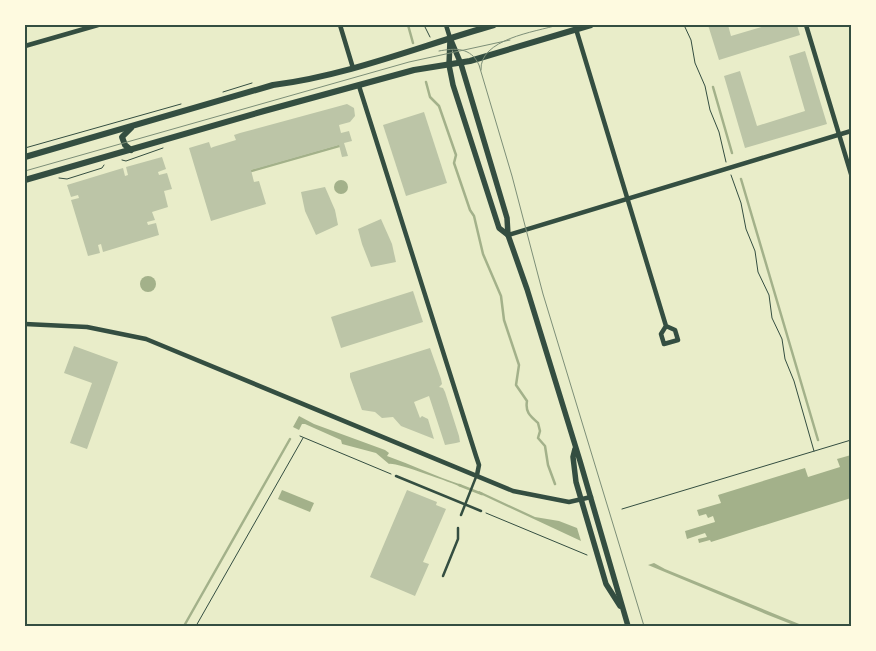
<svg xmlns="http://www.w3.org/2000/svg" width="876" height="651" font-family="Rubik,sans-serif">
  <rect width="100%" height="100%" fill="#e9edc9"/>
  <!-- water -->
  <g fill="#a3b18a">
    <circle cx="341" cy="187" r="7"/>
    <circle cx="148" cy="284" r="8"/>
    <path d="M299 416 314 424 385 450 389 453 387 456C412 465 435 476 462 485L461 487C452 483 395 462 389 464L376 453 342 444 341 440 305 424H302L299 430 293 427Z"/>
    <path d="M851 455V498L711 542 710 540 699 543 698 539 707 537 705 533 687 539 685 531 715 522 713 516 708 518 706 514 699 516 697 510 721 503 718 495 805 468 808 477 840 467 837 459Z"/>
    <path d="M282 490 314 503 310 512 278 499Z"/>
    <path d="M479 491 535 517 559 521 577 528 581 541 478 493Z"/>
    <path d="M654 563 665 569 804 626H796L768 615 648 565Z"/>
  </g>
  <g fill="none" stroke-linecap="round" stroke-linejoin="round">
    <!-- stream -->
    <g stroke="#a3b18a" stroke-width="2.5">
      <path d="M408 25 413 43"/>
      <path d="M426 82 430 97 439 106 456 155 454 163 470 210 474 216 483 254 501 296 504 320 519 365 516 385 527 401C525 412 530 416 538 423L540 431 538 438 545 446 548 465 555 484"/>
      <path d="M713 87 732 153"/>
      <path d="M251 171 339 146"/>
      <path d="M741 179 818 440"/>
      <path d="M459 485 482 494"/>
      <path d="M184 626 290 439"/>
    </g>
  </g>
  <!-- building -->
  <g fill="#bcc5a7">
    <path d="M708 25H728L731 36 768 25H797L800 35 719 60Z"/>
    <path d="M805 51 827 124 745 148 724 76 740 71 757 126 805 111 789 56Z"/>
    <path d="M347 104 354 108 355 116 350 122 339 125 341 133 349 131 352 141 344 143 348 156 342 157 339 145 251 170 254 182 259 181 266 204 211 221 189 148 209 142 211 148 213 147 236 140 234 135 240 133Z"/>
    <path d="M424 112 447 183 406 196 383 125Z"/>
    <path d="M162 157 166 169 158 172 159 175 167 173 172 189 164 191 168 207 152 212 155 220 147 222 148 225 156 223 159 235 103 252 101 244 98 245 100 253 88 256 71 200 79 198 78 195 71 197 67 185 123 168 125 176 128 175 126 167Z"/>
    <path d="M325 187 335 210 338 225 316 235 305 211 301 192Z"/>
    <path d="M381 219 392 244 396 262 371 267 362 244 358 229Z"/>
    <path d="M413 291 423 322 341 348 331 317Z"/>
    <path d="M74 346 118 362 87 449 70 443 92 383 64 373Z"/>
    <path d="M430 348 441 379 442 384 439 387 443 388 445 392 459 436 460 442 456 443 445 445 429 396 414 402 420 418 422 416 428 419 434 439 401 426 393 417 382 418 375 412 362 410 350 377V373Z"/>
    <path d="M407 490 437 502 436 505 446 509 423 562 429 564 415 596 370 577Z"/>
  </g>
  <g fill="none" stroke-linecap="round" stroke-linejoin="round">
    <!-- path -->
    <g stroke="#344e41" stroke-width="1">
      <path d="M424 25 430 37"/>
      <path d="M684 25 691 40 695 63 705 86 710 110 719 132 726 162"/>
      <path d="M223 92 252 83"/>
      <path d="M25 148 181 104"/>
      <path d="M122 160 126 161 163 148"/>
      <path d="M731 175 741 203 746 229 755 251 758 272 769 295 772 318 782 339 785 359 794 381 814 451"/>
      <path d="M59 178 67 179 102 168 104 165"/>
      <path d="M300 436 391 474"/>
      <path d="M622 509 851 440"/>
      <path d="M486 513 587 555"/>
      <path d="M196 626 303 438"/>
    </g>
    <!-- service -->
    <g stroke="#344e41" stroke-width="2.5">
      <path d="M396 476 481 511"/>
      <path d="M461 515 476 477"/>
      <path d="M443 576 458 539V528"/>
    </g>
    <!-- minor -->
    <g stroke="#344e41" stroke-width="4.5">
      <path d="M340 25 353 68"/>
      <path d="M446 25 450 38"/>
      <path d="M806 25 851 174"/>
      <path d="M576 29 666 326 675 330 678 340 664 344 661 334 666 326"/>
      <path d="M25 46 98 25"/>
      <path d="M359 86 476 456 479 465 477 475"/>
      <path d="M508 235 851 131"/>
      <path d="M25 324 87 327 146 339 513 491 569 502 591 497"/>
    </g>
    <!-- tertiary -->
    <g stroke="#344e41" stroke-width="5.5">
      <path d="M450 38 461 64 507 218 508 235 527 289 580 461 628 626"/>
      <path d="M450 40 449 65 453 85 499 228 508 235"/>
      <path d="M575 449 573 457 576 482 606 584 620 606"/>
    </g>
    <!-- secondary -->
    <g stroke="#344e41" stroke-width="6">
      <path d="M131 128 122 137 125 145 131 150"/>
      <path d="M25 157 273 85C350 75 420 46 494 25"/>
      <path d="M25 180 264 111 414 70 470 61 591 25"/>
    </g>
    <!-- tram -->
    <g stroke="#7c8e77" stroke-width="1">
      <path d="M439 51C455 48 471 47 479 65L512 176 543 294 644 626"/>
      <path d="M481 70C479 39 535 32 558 25"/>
      <path d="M25 171 409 62 510 40"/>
    </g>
  </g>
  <!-- border -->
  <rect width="876" height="651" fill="none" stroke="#fefae0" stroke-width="52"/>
  <rect x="26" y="26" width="824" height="599" fill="none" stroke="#344e41" stroke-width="2"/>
</svg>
